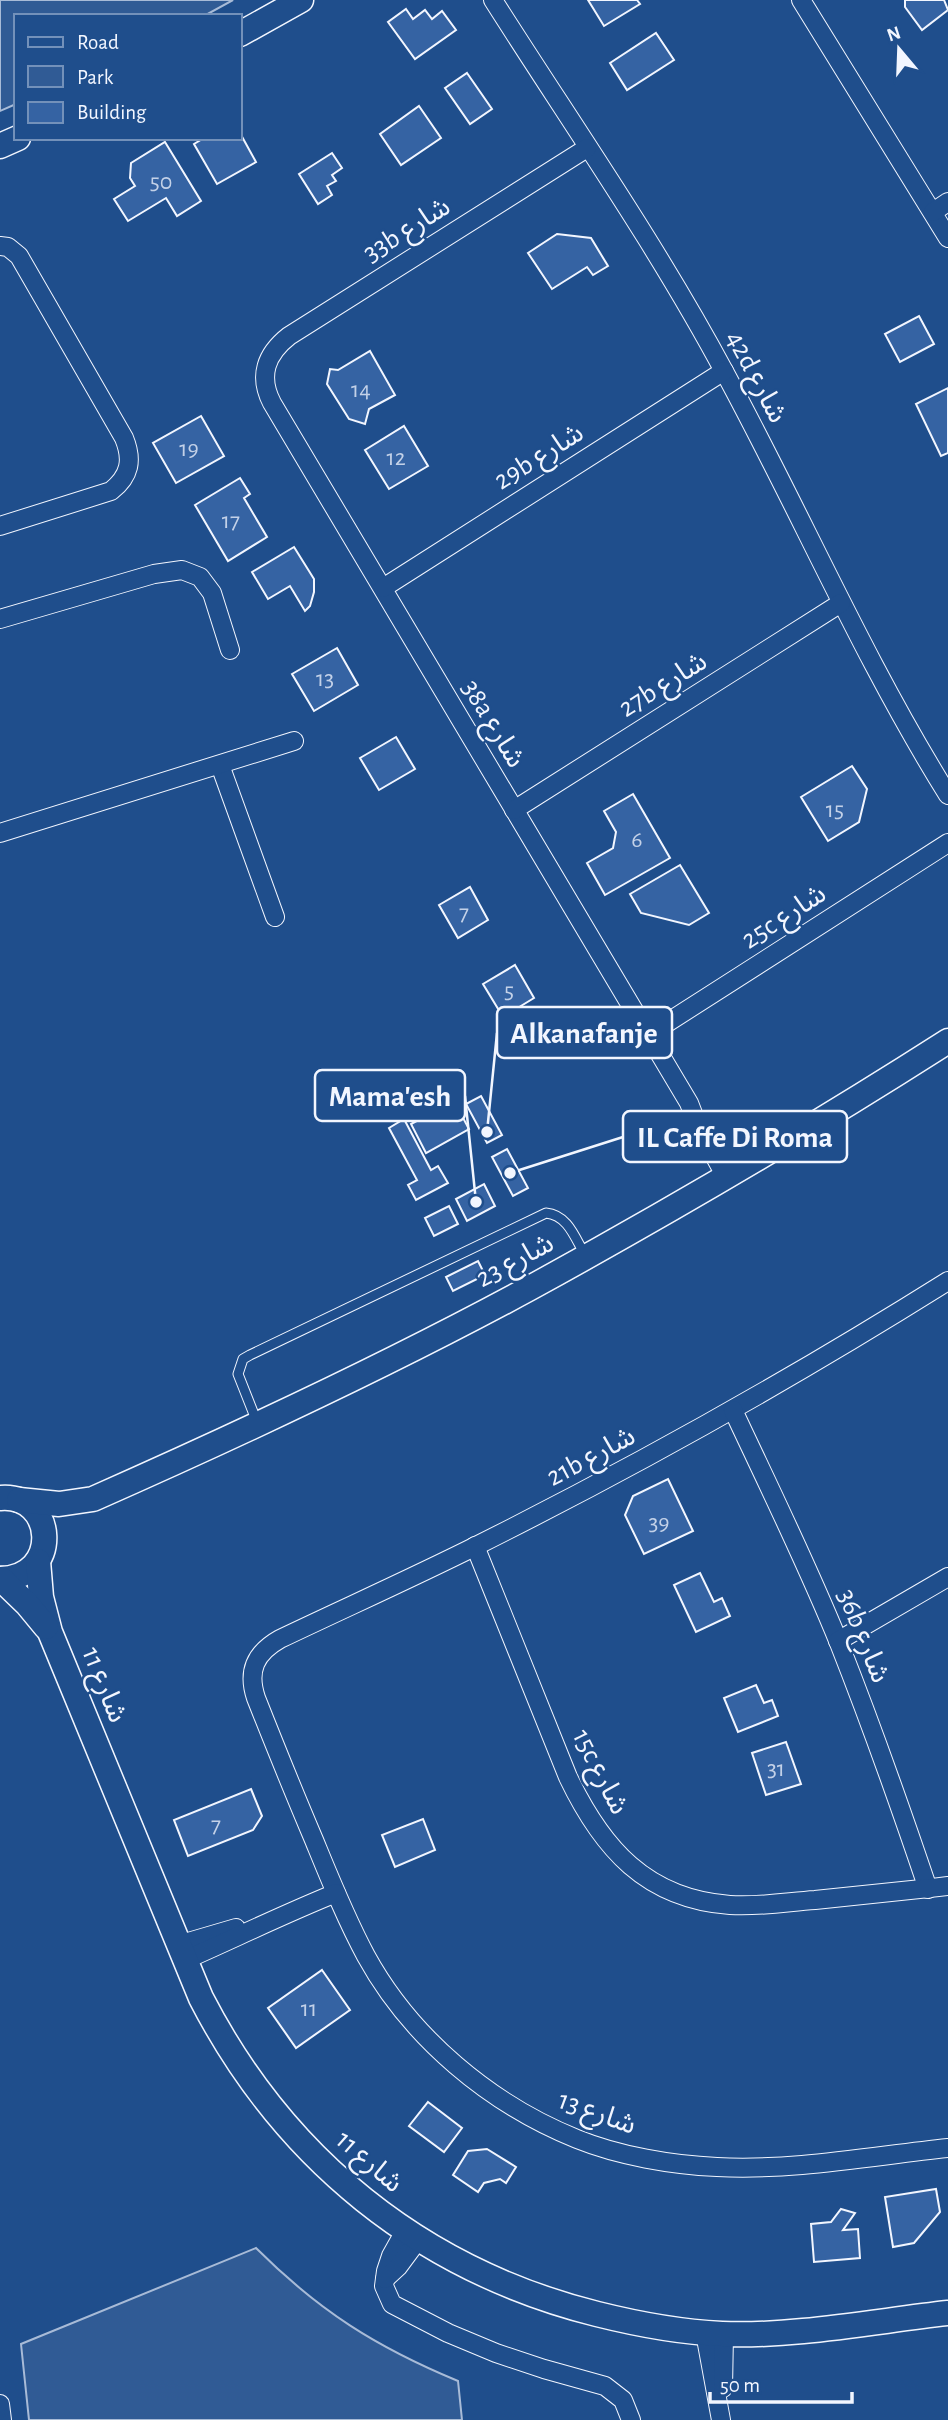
<svg xmlns="http://www.w3.org/2000/svg" width="948" height="2420" font-family="'Alegreya Sans','Noto Sans Arabic',sans-serif">
  <rect width="100%" height="100%" fill="#1f4e8c"/>
  <!-- green -->
  <g fill="#305b95" stroke="#a8bbd7" stroke-width="2">
    <path d="M0 0H233L204 16H16V104L0 111Z"/>
    <path d="M256 2248C319 2311 376 2347 458 2381L462 2420H29L21 2344Z"/>
  </g>
  <!-- building -->
  <g fill="#3563a3" stroke="#f2f6ff" stroke-width="2">
    <path d="M588 0H637L640 4 604 26Z"/>
    <path d="M905 0H944L948 10 922 30 905 7Z"/>
    <path d="M406 9 413 19 425 10 432 19 442 11 456 30 415 59 388 22Z"/>
    <path d="M656 33 674 60 627 90 610 63Z"/>
    <path d="M467 73 492 109 470 124 445 88Z"/>
    <path d="M419 106 441 138 401 165 380 134Z"/>
    <path d="M240 133 256 162 217 184 194 144 204 138H240Z"/>
    <path d="M165 142 201 201 177 216 166 198 128 221 114 199 135 186 130 178 131 163Z"/>
    <path d="M332 153 342 168 332 175 336 181 327 186 332 195 318 204 299 174Z"/>
    <path d="M557 234 591 238 608 266 593 275 587 267 552 289 528 253Z"/>
    <path d="M919 316 934 344 900 362 885 334Z"/>
    <path d="M370 351 395 395 369 409 365 424 349 419 327 384 330 369 338 370Z"/>
    <path d="M948 388V453L941 456 916 404Z"/>
    <path d="M201 416 224 456 176 483 153 443Z"/>
    <path d="M404 426 428 466 389 489 365 450Z"/>
    <path d="M240 478 250 494 244 498 267 537 228 561 195 505Z"/>
    <path d="M294 547 314 579V592L310 606 305 611 290 586 268 599 252 572Z"/>
    <path d="M337 648 358 685 314 711 292 674Z"/>
    <path d="M396 737 415 769 379 790 360 758Z"/>
    <path d="M852 766 867 789 859 822 828 841 801 797Z"/>
    <path d="M633 794 670 858 605 895 587 863 613 848 616 832 604 811Z"/>
    <path d="M680 865 709 913 689 925 641 913 630 894Z"/>
    <path d="M470 887 488 920 458 938 439 905Z"/>
    <path d="M515 965 534 998 503 1017 483 984Z"/>
    <path d="M481 1096 502 1135 487 1143 466 1104Z"/>
    <path d="M454 1101 469 1129 426 1153 411 1124Z"/>
    <path d="M404 1119 431 1170 438 1166 448 1183 416 1200 408 1185 417 1180 389 1128Z"/>
    <path d="M507 1149 528 1188 513 1196 492 1157Z"/>
    <path d="M484 1184 495 1206 467 1221 456 1199Z"/>
    <path d="M449 1206 458 1224 434 1236 425 1218Z"/>
    <path d="M478 1261 485 1275 453 1291 446 1277Z"/>
    <path d="M668 1479 693 1531 644 1554 625 1515 633 1496Z"/>
    <path d="M700 1573 714 1602 722 1598 730 1616 696 1632 674 1585Z"/>
    <path d="M756 1685 764 1703 772 1700 778 1716 738 1732 724 1698Z"/>
    <path d="M786 1742 801 1784 766 1795 752 1753Z"/>
    <path d="M251 1789 262 1816 253 1830 188 1856 174 1820Z"/>
    <path d="M423 1819 435 1850 395 1867 382 1835Z"/>
    <path d="M322 1970 350 2010 296 2048 268 2008Z"/>
    <path d="M428 2102 462 2128 444 2152 409 2126Z"/>
    <path d="M487 2149 516 2167 506 2183 500 2179 484 2183 478 2192 453 2175 468 2151Z"/>
    <path d="M936 2189 940 2212 914 2243 893 2247 885 2197Z"/>
    <path d="M841 2209 855 2213 843 2230 858 2229 860 2258 814 2262 811 2224 831 2222Z"/>
  </g>
  <g fill="none" stroke-linecap="round" stroke-linejoin="round">
    <defs>
      <path id="lane" d="M257 1422 238 1374 243 1359 250 1355 546 1213C568 1215 575 1238 585 1255"/>
      <g id="street">
        <path d="M493 0C571 123 656 244 725 373 801 513 863 659 948 795"/>
        <path d="M801 0 948 238"/>
        <path d="M587 148 289 336C266 354 258 376 272 403L689 1103 697 1124 726 1177"/>
        <path d="M933 212 948 202"/>
        <path d="M0 246 8 247 19 256 124 438C133 460 130 476 111 491L0 526"/>
        <path d="M383 588 724 371"/>
        <path d="M0 619 154 574 182 570 200 577 212 593 230 650"/>
        <path d="M220 765 275 917"/>
        <path d="M514 810 841 603"/>
        <path d="M0 833 294 741"/>
        <path d="M648 1035 948 843"/>
        <path d="M708 1124 739 1170"/>
        <path d="M948 1281C795 1377 638 1465 476 1546 412 1578 345 1608 280 1639 255 1653 247 1671 256 1698 275 1746 294 1793 314 1840 330 1879 346 1919 366 1956 411 2038 490 2104 577 2139 619 2156 672 2165 717 2167 793 2171 872 2156 948 2148"/>
        <path d="M733 1410C769 1487 807 1564 839 1643 871 1724 900 1806 928 1889"/>
        <path d="M475 1546 568 1777C602 1848 646 1899 730 1905 759 1907 787 1902 815 1900 860 1895 904 1891 948 1886"/>
        <path d="M838 1641 948 1577"/>
        <path d="M178 1945 236 1928"/>
        <path d="M185 1960C235 1938 284 1914 336 1893"/>
        <path d="M405 2231 391 2256 386 2271 384 2286 392 2304 448 2333 496 2353 544 2369 605 2386 623 2400 631 2420"/>
        <path d="M385 2279 398 2267 418 2240"/>
        <path d="M705 2333 721 2420"/>
        <path d="M723 2388 724 2334"/>
        <path d="M0 2404 2 2420"/>
      </g>
      <g id="secondary">
        <path d="M240 34 301 0"/>
        <path d="M0 146 18 138"/>
        <path d="M0 1498C56 1493 62 1578 0 1579"/>
        <path d="M19 1500 59 1504 93 1499C240 1434 388 1365 530 1288 672 1210 812 1128 948 1041"/>
        <path d="M38 1561 41 1597 50 1632 201 1998C284 2159 421 2270 597 2314 637 2324 680 2332 722 2334 793 2337 876 2321 948 2313"/>
        <path d="M1 1579 27 1604 46 1627"/>
      </g>
    </defs>
    <!-- lane casing -->
    <use href="#lane" stroke="#f2f6ff" stroke-width="11"/>
    <!-- street casing -->
    <use href="#street" stroke="#f2f6ff" stroke-width="20"/>
    <!-- secondary casing -->
    <use href="#secondary" stroke="#f2f6ff" stroke-width="27"/>
    <!-- lane -->
    <use href="#lane" stroke="#1f4e8c" stroke-width="9"/>
    <!-- street -->
    <use href="#street" stroke="#1f4e8c" stroke-width="18"/>
    <!-- secondary -->
    <use href="#secondary" stroke="#1f4e8c" stroke-width="24"/>
  </g>
  <g text-anchor="middle" dominant-baseline="central" stroke-width="5" stroke-linejoin="round" paint-order="stroke">
    <!-- number labels -->
    <g font-size="24" fill="#c3d1e8">
      <text x="161" y="182">50</text>
      <text x="361" y="390">14</text>
      <text x="189" y="449">19</text>
      <text x="396" y="458">12</text>
      <text x="231" y="521">17</text>
      <text x="325" y="679">13</text>
      <text x="835" y="810">15</text>
      <text x="637" y="840">6</text>
      <text x="464" y="913">7</text>
      <text x="509" y="991">5</text>
      <text x="659" y="1523">39</text>
      <text x="776" y="1769">31</text>
      <text x="216" y="1825">7</text>
      <text x="309" y="2009">11</text>
    </g>
    <!-- street labels -->
    <g font-size="28" fill="#f2f6ff" stroke="#1f4e8c">
      <text transform="translate(407 230) rotate(-32)">33b شارع</text>
      <text transform="translate(756 377) rotate(62)">42d شارع</text>
      <text transform="translate(539 457) rotate(-32)">29b شارع</text>
      <text transform="translate(663 685) rotate(-32)">27b شارع</text>
      <text transform="translate(493 724) rotate(59)">38a شارع</text>
      <text transform="translate(784 917) rotate(-33)">25c شارع</text>
      <text transform="translate(515 1261) rotate(-28)">شارع 23</text>
      <text transform="translate(591 1457) rotate(-28)">21b شارع</text>
      <text transform="translate(863 1636) rotate(68)">36b شارع</text>
      <text transform="translate(104 1685) rotate(68)">شارع 11</text>
      <text transform="translate(600 1772) rotate(63)">15c شارع</text>
      <text transform="translate(597 2113) rotate(20)">شارع 13</text>
      <text transform="translate(369 2162) rotate(41)">شارع 11</text>
    </g>
  </g>
  <!-- callouts -->
  <path fill="none" stroke="#f2f6ff" stroke-width="2.5" d="M487 1132L497 1033M476 1202L465 1096M510 1173L623 1137"/>
  <g fill="#f2f6ff" stroke="#1f4e8c" stroke-width="2.5">
    <circle cx="487" cy="1132" r="7"/>
    <circle cx="476" cy="1202" r="7"/>
    <circle cx="510" cy="1173" r="7"/>
  </g>
  <g fill="#1f4e8c" stroke="#f2f6ff" stroke-width="2.5">
    <rect x="497" y="1007" width="175" height="51" rx="7"/>
    <rect x="315" y="1070" width="150" height="51" rx="7"/>
    <rect x="623" y="1111" width="224" height="51" rx="7"/>
  </g>
  <g font-size="30" text-anchor="middle" font-weight="bold" fill="#f2f6ff">
    <text x="584" y="1043">Alkanafanje</text>
    <text x="390" y="1106">Mama'esh</text>
    <text x="735" y="1147">IL Caffe Di Roma</text>
  </g>
  <!-- legend -->
  <rect x="14" y="14" width="228" height="126" fill="#1f4e8c" stroke="#7391ba" stroke-width="2"/>
  <rect x="28" y="37" width="35" height="10" fill="#1f4e8c" stroke="#7391ba" stroke-width="2"/>
  <text x="77" y="49" font-size="21" fill="#f2f6ff">Road</text>
  <rect x="28" y="66" width="35" height="21" fill="#305b95" stroke="#7391ba" stroke-width="2"/>
  <text x="77" y="84" font-size="21" fill="#f2f6ff">Park</text>
  <rect x="28" y="102" width="35" height="21" fill="#3563a3" stroke="#7391ba" stroke-width="2"/>
  <text x="77" y="119" font-size="21" fill="#f2f6ff">Building</text>
  <!-- north arrow -->
  <g transform="translate(899 49) rotate(341)" stroke="#1f4e8c" stroke-width="5" paint-order="stroke">
  <path d="M0-5L12 26L0 18L-12 26Z" fill="#f2f6ff"/>
  <text y="-10" font-size="19" font-weight="bold" text-anchor="middle" fill="#f2f6ff">N</text>
  </g>
  <!-- scale -->
  <path d="M710 2392v10h142v-10" fill="none" stroke="#f2f6ff" stroke-width="3.5"/>
  <text x="720" y="2392" font-size="21" fill="#f2f6ff" stroke="#1f4e8c" stroke-width="5" paint-order="stroke">50 m</text>
</svg>
